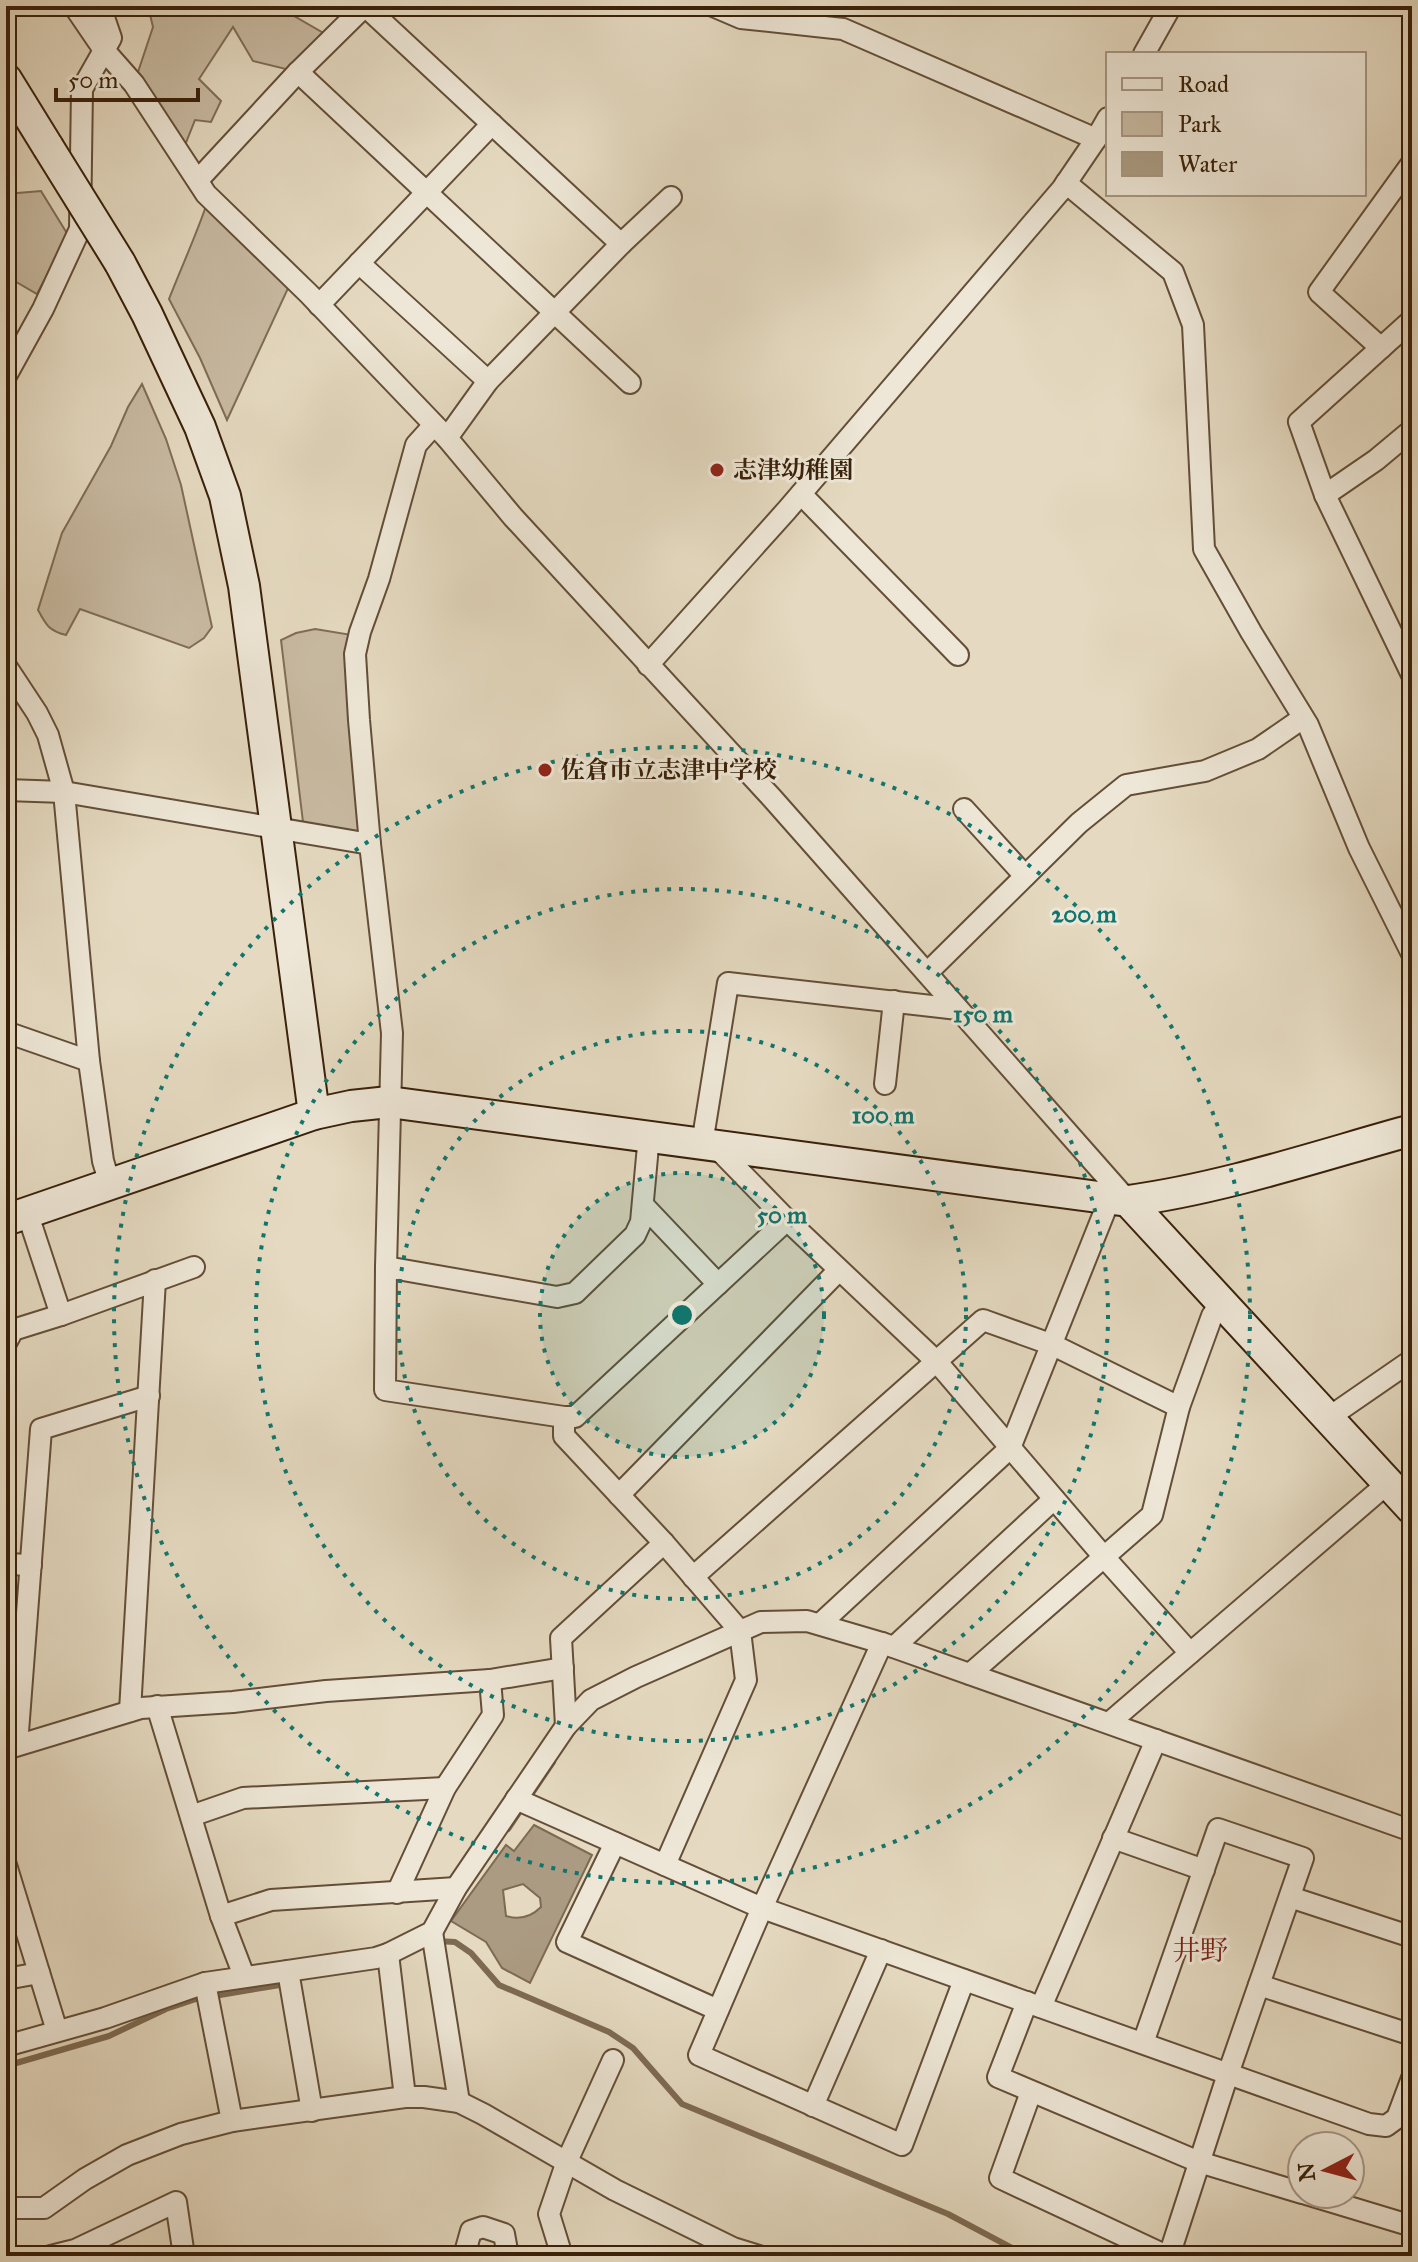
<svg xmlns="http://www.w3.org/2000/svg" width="1418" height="2262" font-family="'IM FELL Great Primer','Noto Serif JP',serif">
  <rect width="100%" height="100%" fill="#e5dac1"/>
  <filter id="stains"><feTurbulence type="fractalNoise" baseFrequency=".0025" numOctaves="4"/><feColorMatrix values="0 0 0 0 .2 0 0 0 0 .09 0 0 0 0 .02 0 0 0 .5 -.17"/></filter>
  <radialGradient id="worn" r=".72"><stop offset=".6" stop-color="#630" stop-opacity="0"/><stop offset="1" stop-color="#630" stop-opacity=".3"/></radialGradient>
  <!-- green -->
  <g fill="#c8baa2" stroke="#806d56" stroke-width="2">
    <path d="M148 6H296L289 13 332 38 298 72 253 61 233 27 199 79 221 101 211 122 195 120 185 145 134 84 153 27Z"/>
    <path d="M41 191 68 235 37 294 6 276V194Z"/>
    <path d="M206 206 290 284 227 420 200 358 169 299C181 268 195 238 206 206Z"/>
    <path d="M142 384 166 439 181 485 212 627 204 638 189 648 80 609 66 635C49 631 46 625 38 610L62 533 111 446 128 407Z"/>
    <path d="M315 629 352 635 360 835 308 828 303 822 281 640 296 633Z"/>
  </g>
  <!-- water -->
  <path fill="#ab9b82" stroke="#7d6a52" stroke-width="2" fill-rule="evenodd" d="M534 1825 592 1855 530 1983 502 1968 486 1942 451 1921 506 1845 514 1851ZM523 1884 540 1898 541 1907C531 1917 519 1920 506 1916L503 1890Z"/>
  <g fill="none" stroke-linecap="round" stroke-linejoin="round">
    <!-- stream -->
    <g stroke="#7d6a52" stroke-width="6">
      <path d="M508 1829 553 1762"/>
      <path d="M437 1941 455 1942 471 1953 499 1985 609 2032 633 2048 682 2104 948 2214 1027 2256"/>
      <path d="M6 2066 109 2036 166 2009 196 1999 286 1984"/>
    </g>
    <defs>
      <g id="street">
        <path d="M74 6 104 50 134 84 206 194 309 294 447 438 513 517 772 798 1128 1201"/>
        <path d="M365 6 621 244"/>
        <path d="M713 6 741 18 843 29 1096 139"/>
        <path d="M1144 54 1171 6"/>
        <path d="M298 72 630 383"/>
        <path d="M198 180 298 72 365 6"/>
        <path d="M1066 183 1173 272 1193 325 1204 549 1251 632 1308 725 1359 848 1412 954"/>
        <path d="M359 263 488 381"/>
        <path d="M319 305 492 124"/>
        <path d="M1412 320 1299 422 1325 495 1412 675"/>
        <path d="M1381 348 1319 292 1412 163"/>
        <path d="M6 376 43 309 80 229 82 89 111 38 100 6"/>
        <path d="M447 438 488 381 621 244 671 197"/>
        <path d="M801 494 958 655"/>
        <path d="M1325 495 1376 460 1412 430"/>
        <path d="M648 665 787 510 1062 189 1096 139 1108 118"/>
        <path d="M6 666 37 713 48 735 64 792 89 1061 103 1161 110 1184"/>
        <path d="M6 790 64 792 370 844"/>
        <path d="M964 809 1025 876"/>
        <path d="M927 973 1079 823 1126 785 1205 771 1258 749 1303 718"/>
        <path d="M6 1032 89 1061"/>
        <path d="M885 1084 894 1001"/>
        <path d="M649 1135 641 1222 635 1235 575 1293 557 1297 386 1267 385 1390 564 1417H575L787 1220"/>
        <path d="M702 1144 728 983 958 1009"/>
        <path d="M714 1145 787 1220 937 1362 1104 1557 1190 1653"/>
        <path d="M643 1205 718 1284"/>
        <path d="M27 1212 61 1315"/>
        <path d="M386 1267 392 1033 370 844 359 720 355 654 360 632 379 579 416 445 434 425"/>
        <path d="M6 1343 13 1330 61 1315 194 1267"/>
        <path d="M564 1417V1436L664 1543 740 1631 746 1680 665 1865"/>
        <path d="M1328 1418 1412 1360"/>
        <path d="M619 1495 839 1270"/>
        <path d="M6 1564 31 1565"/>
        <path d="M693 1577 983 1320 1053 1345 1179 1407"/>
        <path d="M820 1624 1010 1448 1110 1198"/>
        <path d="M882 1643 762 1908 699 2055 902 2145 964 1980"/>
        <path d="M894 1647 1054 1499"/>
        <path d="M970 1674 1152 1515 1179 1407 1212 1316 1221 1302"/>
        <path d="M157 1706 221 1916 244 1976"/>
        <path d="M130 1711 155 1280"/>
        <path d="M1109 1723 1388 1483"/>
        <path d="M566 1726 561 1638 664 1543"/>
        <path d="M17 1745 41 1429 149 1396"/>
        <path d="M6 1749 141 1708 233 1702 326 1691 490 1680 563 1668"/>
        <path d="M516 1799 762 1908 1369 2124 1386 2126 1397 2118 1412 2078"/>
        <path d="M191 1816 243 1798 445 1788"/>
        <path d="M1113 1838 1204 1870"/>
        <path d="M615 1843 567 1942 718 2010"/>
        <path d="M6 1865 57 2031"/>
        <path d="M397 1893 445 1788 493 1715 490 1680"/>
        <path d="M1290 1897 1412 1937"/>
        <path d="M221 1916 271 1900 456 1888"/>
        <path d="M432 1932 459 2102"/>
        <path d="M388 1954 405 2097"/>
        <path d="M288 1971 312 2111"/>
        <path d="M6 1979 39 1973"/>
        <path d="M205 1983 232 2121"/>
        <path d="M1259 1985 1412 2035"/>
        <path d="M1027 2002 998 2077 1199 2162 1302 2193"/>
        <path d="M1041 2007 1156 1740"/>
        <path d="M1143 2043 1218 1829 1303 1858 1228 2074 1169 2256"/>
        <path d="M6 2046 105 2018 205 1983 376 1958 388 1954 432 1932 456 1888 566 1726 591 1700 636 1677 761 1622 807 1621 882 1643 1412 1831"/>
        <path d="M1031 2092 1000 2178 1167 2256"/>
        <path d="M813 2106 881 1950"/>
        <path d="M1306 2194 1412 2226"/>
        <path d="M6 2208H44L85 2179 127 2155 181 2134 232 2121 405 2097H424L459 2102 483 2114 615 2190 733 2248 759 2256"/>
        <path d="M51 2256 75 2250 176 2202 184 2256"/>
        <path d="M464 2256 471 2231 483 2227 504 2234 508 2256"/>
        <path d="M562 2256 549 2214 567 2161 613 2060"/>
      </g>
      <g id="secondary">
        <path d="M6 79 48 147"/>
        <path d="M120 263 147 314 200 427 225 496 244 586 314 1114"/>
        <path d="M1128 1201 1412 1509"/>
        <path d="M6 1220 314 1114 351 1106 389 1102 1128 1201C1224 1188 1318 1156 1412 1130"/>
      </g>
    </defs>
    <!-- street casing -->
    <use href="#street" stroke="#644e37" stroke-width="24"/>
    <!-- secondary casing -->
    <use href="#secondary" stroke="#392009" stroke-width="34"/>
    <!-- street -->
    <use href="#street" stroke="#eee7d7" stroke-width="20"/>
    <!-- secondary -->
    <use href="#secondary" stroke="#eee7d7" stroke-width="30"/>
    <defs>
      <path id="secondary-bridge" d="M48 147 120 263"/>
    </defs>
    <!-- secondary-bridge casing -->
    <use href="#secondary-bridge" stroke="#392009" stroke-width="34" stroke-linecap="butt"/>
    <!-- secondary-bridge -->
    <use href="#secondary-bridge" stroke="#eee7d7" stroke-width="30"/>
  </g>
  <!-- distance rings -->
  <circle cx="682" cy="1315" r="142" fill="#0f766e" fill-opacity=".12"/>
  <g fill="none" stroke="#0f766e" stroke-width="4" stroke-dasharray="4 8">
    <circle cx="682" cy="1315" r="142"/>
    <circle cx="682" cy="1315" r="284"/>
    <circle cx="682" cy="1315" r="426"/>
    <circle cx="682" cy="1315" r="568"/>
  </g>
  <!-- markers -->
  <g fill="#8f2418" stroke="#eee7d7" stroke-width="3">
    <circle cx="717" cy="470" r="8"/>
    <circle cx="545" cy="770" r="8"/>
  </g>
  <g text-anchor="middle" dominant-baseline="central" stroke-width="6" stroke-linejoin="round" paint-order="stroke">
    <!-- poi labels -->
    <g font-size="24" font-weight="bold" fill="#392009" stroke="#eee7d7" text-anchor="start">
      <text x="733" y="470">志津幼稚園</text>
      <text x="561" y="770">佐倉市立志津中学校</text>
    </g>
    <!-- quarter labels -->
    <g font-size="28" fill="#7a1f14" stroke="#eee7d7">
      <text x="1200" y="1950">井野</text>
    </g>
  </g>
  <circle cx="682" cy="1315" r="12" fill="#0f766e" stroke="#eee7d7" stroke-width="4"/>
  <g font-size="24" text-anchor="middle" font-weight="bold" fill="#0f766e" stroke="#eee7d7" stroke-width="6" stroke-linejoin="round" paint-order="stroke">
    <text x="1084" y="922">200 m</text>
    <text x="983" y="1022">150 m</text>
    <text x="883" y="1123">100 m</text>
    <text x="782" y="1223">50 m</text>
  </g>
  <!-- margin -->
  <rect width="1418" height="2262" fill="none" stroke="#e5dac1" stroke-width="32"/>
  <rect x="8" y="8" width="1402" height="2246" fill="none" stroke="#392009" stroke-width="4"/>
  <rect x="16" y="16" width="1386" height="2230" fill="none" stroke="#392009" stroke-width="2"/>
  <!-- legend -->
  <rect x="1106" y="52" width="260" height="144" fill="#eee7d7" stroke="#a69785" stroke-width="2"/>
  <rect x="1122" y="78" width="40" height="12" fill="#eee7d7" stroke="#a69785" stroke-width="2"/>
  <text x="1178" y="92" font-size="24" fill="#392009">Road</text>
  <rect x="1122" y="112" width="40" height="24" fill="#c8baa2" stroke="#a69785" stroke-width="2"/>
  <text x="1178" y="132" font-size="24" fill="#392009">Park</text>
  <rect x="1122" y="152" width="40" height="24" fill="#ab9b82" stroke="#a69785" stroke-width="2"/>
  <text x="1178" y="172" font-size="24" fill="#392009">Water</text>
  <!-- north arrow -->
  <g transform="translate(1326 2170) rotate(264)"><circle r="38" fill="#eee7d7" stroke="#a69785" stroke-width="2"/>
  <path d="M0-6L14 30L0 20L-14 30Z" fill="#8f2418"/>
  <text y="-12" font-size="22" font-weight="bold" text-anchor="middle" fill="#392009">N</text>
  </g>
  <!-- scale -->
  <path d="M56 88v12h142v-12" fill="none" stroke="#392009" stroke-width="4"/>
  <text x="68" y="88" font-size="24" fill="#392009" stroke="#eee7d7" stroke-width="6" paint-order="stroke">50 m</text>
  <rect width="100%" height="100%" filter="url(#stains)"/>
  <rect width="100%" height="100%" fill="url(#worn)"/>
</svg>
